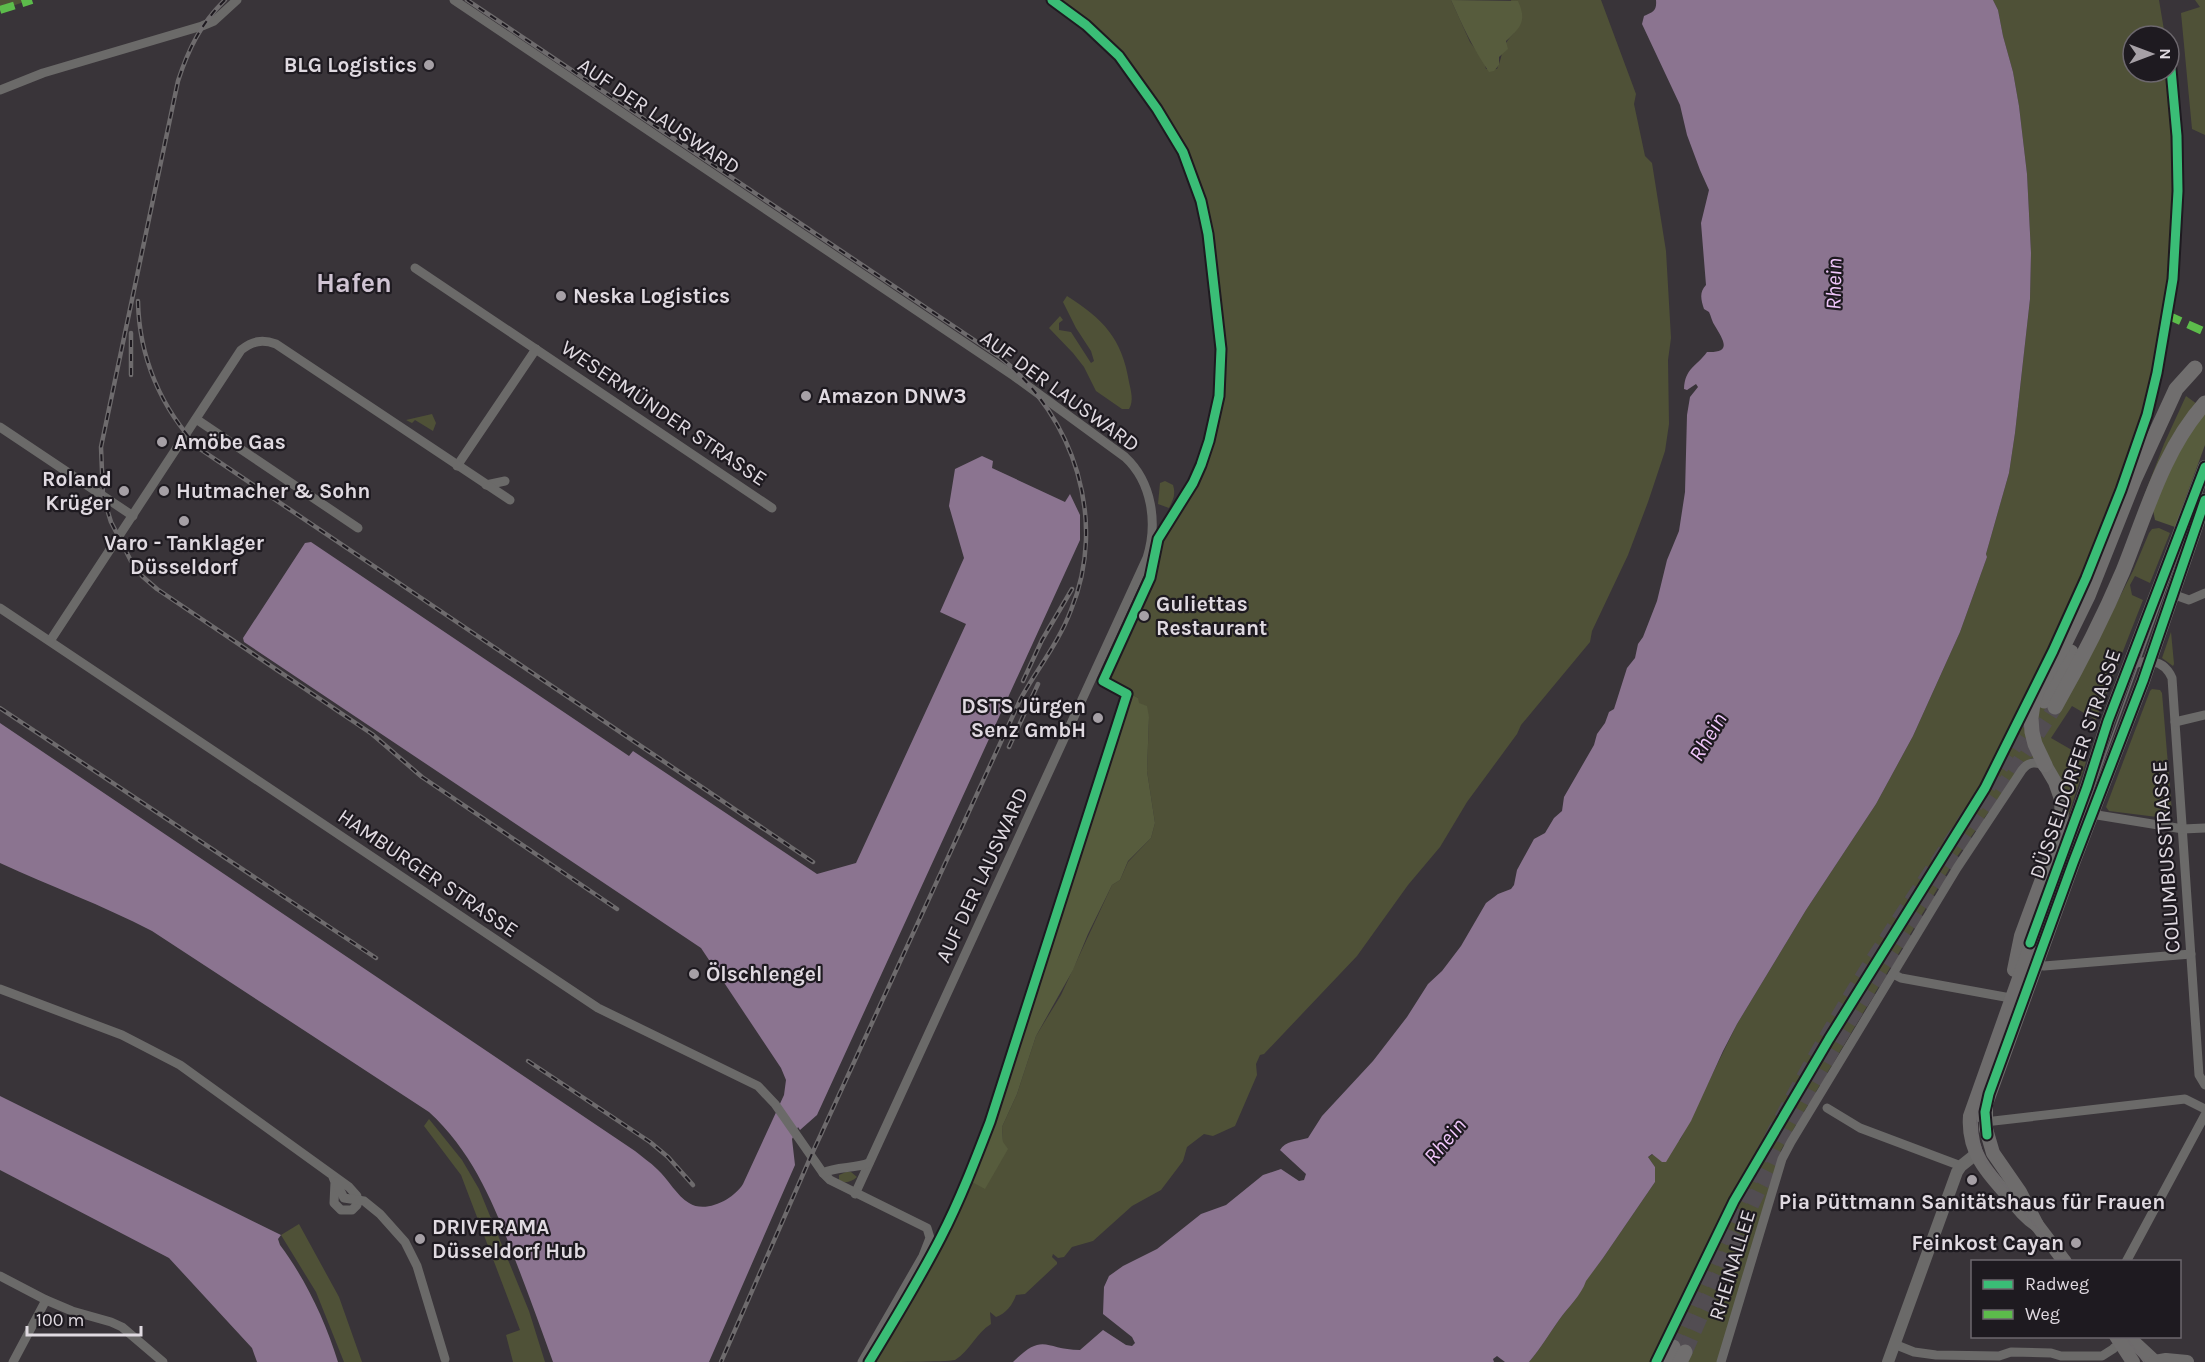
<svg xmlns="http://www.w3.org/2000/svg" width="2205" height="1362" font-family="Karla,sans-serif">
  <rect width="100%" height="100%" fill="#393439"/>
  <!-- green -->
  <g fill="#4f5137">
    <path d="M0 0H30L0 10Z"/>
    <path d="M1053 0H1451L1470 42 1484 61 1486 69H1497C1504 54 1500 47 1514 33L1511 0H1601L1636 94 1634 104 1645 156 1652 163 1666 251 1671 338 1668 360 1669 424 1665 451 1648 502 1628 555 1592 631 1590 642 1521 725 1517 734 1467 802 1440 847 1408 885 1357 956 1264 1054 1260 1055 1256 1064 1257 1075 1235 1126 1213 1136 1204 1134 1187 1147 1183 1161 1161 1190 1132 1206 1093 1241 1072 1247 1064 1257 1058 1258 1053 1254 1052 1257 1057 1262V1264L1025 1294 1016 1295C1013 1304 1006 1314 996 1317L990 1312 991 1324C976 1333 970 1351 955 1360 946 1362 885 1362 870 1362 906 1302 942 1244 968 1180L985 1188 1003 1142 1002 1127 1017 1094 1036 1036 1061 995 1112 885 1120 880 1128 862 1151 838 1155 823 1147 771 1149 717 1138 703V698L1104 680 1151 578C1154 538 1175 517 1193 484 1200 471 1205 456 1209 442 1223 393 1222 353 1217 303 1214 269 1211 233 1201 200 1179 120 1121 47 1053 0Z"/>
    <path d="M1993 0H2159L2165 36H2133V72H2169V69C2172 108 2177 148 2176 187 2174 276 2161 366 2132 450 2111 512 2085 572 2061 632 2055 646 2037 679 2035 691 2033 712 2036 737 2037 759L2032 758 2023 763 1954 861 1781 1150 1718 1362H1529C1541 1348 1549 1334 1559 1320 1568 1307 1581 1296 1585 1281L1603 1258 1655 1182V1167L1648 1157 1680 1140 1737 1024 1806 910 1876 804 1913 736 1960 632 1987 557 1986 554 2009 473 2015 433 2030 299 2031 253 2027 174 2019 106 2013 72 2003 36 1998 10Z"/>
    <path d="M2195 0H2205V135L2192 129 2181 13 2200 7Z"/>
    <path d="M1067 296C1103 319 1122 338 1129 382 1131 391 1134 401 1129 409H1122L1096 391 1084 367 1073 353 1049 328 1060 316 1063 320 1059 323V330L1071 332 1091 363 1094 361 1091 351 1076 328 1063 302Z"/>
    <path d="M2186 396 2197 404 2142 501 2164 444Z"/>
    <path d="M432 414 436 423 433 431 415 420 412 423 406 420Z"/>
    <path d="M1165 481 1173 485C1176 494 1173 500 1169 508L1158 504 1160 483Z"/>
    <path d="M2159 528 2170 533 2150 583 2135 576 2130 585 2132 595 2143 600 2096 720 2072 706 2051 738 2077 753 2086 762 2064 829 2035 735 2037 700 2079 676 2133 571 2149 533 2152 529Z"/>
    <path d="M2171 632 2174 664 2173 666 2162 658Z"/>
    <path d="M2152 689 2160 690 2162 693 2172 812 2165 818 2109 811 2106 807 2150 691Z"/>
    <path d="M429 1119 462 1160 479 1189 529 1311 545 1362H513L506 1335 520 1330 461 1175 424 1126Z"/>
    <path d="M846 1172H851L857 1177C851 1182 845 1184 839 1180V1175Z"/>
    <path d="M299 1224 339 1297 362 1362H344L316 1292 281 1235Z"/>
  </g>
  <!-- forest -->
  <g fill="#575c3d">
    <path d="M1451 0 1518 1C1527 21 1521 27 1506 41L1508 49 1499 57V65L1494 71 1489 72C1474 50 1462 25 1451 0Z"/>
    <path d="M2205 410V445L2175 527 2155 520 2153 510 2178 451Z"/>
    <path d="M1129 693 1138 698 1139 703 1147 706 1149 717 1147 771 1155 823 1151 838 1128 861 1120 880 1112 885 1088 934 1073 970 1036 1036 1017 1094 1002 1127 1003 1142 1008 1149 985 1189 968 1180 990 1122Z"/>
  </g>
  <!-- water -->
  <g fill="#8b7490">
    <path d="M1656 0H1993L1998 10 2003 36 2013 72 2019 106 2027 174 2031 253 2030 299 2015 433 2009 473 1986 554 1987 557 1960 632 1913 736 1876 804 1806 910 1737 1024 1723 1051 1691 1121 1666 1162H1662L1652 1154 1648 1157 1655 1167V1182L1603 1258 1586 1281C1581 1296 1568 1307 1559 1320 1549 1334 1541 1348 1529 1362H1505L1497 1356 1493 1359 1494 1362H1013C1044 1331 1045 1350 1080 1350L1103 1330 1126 1345 1132 1346 1135 1343 1132 1337 1103 1314 1104 1287 1109 1276 1123 1266 1157 1249 1201 1214 1226 1205 1263 1175 1281 1169 1299 1181 1304 1180 1306 1174 1280 1150C1285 1141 1297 1141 1308 1138L1322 1116 1373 1061 1407 1017 1428 984 1442 971 1461 946 1486 903 1498 894 1511 889 1514 885 1517 870 1534 839 1545 833 1554 818 1562 811 1564 797 1594 745 1597 734 1605 723 1609 712 1614 709 1627 668 1635 658 1638 644 1643 637 1657 601 1667 560 1679 531 1685 492 1687 415 1690 397 1698 387 1696 384 1687 390 1684 389C1685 368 1696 367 1707 352 1732 353 1724 341 1715 326 1712 322 1711 316 1709 312L1704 309C1701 300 1699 292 1706 285L1701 223 1709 190 1700 170 1687 135 1680 105 1642 24 1644 16C1653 12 1657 11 1656 0Z"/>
    <path d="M982 456 993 461 992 468 1065 502 1070 494 1080 515V540L817 1115 800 1130 798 1127 792 1139 795 1165 709 1362H553C541 1329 529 1295 516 1262 495 1207 474 1153 429 1112L152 931C102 905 50 886 0 863V723L635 1151C642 1157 650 1162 657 1169 668 1179 677 1196 689 1203 706 1214 734 1199 743 1184L784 1095 786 1080 781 1068 701 948 244 642 243 638 305 543 311 542 629 756 633 751 817 874 856 863 966 624 940 612 964 558 949 506 955 469Z"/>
    <path d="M0 1096 281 1235 278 1239 280 1245C306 1280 325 1320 338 1362H257L252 1348 169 1258 0 1170Z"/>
  </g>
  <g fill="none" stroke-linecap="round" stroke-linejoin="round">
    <!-- trunk-tunnel -->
    <g stroke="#524d52" stroke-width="15" stroke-dasharray="15 8" stroke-linecap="butt">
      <path d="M1673 1347C1720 1238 1771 1132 1831 1029 1893 921 1968 821 2034 716"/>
      <path d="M1685 1352C1731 1246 1779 1142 1837 1042 1905 928 1983 819 2055 707"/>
    </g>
    <!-- minor -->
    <g stroke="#6b6a69" stroke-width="9">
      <path d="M454 0 1014 376 1125 457C1152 482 1158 523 1147 558L855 1194"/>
      <path d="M0 90 43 73 202 26 214 21 237 0"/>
      <path d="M415 268 772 508"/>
      <path d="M196 419 358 528"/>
      <path d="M0 427 133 516"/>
      <path d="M457 466 536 349"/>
      <path d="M486 485 505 481"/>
      <path d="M2172 594 2189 600 2205 593"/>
      <path d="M0 608 598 1008 758 1086 775 1104 823 1173 830 1180 927 1228 930 1238 923 1256 862 1362"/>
      <path d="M50 641 241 350C253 341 262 339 276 344L510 500"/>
      <path d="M2128 666C2146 659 2163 658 2172 678L2199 1075 2205 1085"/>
      <path d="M2175 722 2205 715"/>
      <path d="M2091 814 2183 829 2205 828"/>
      <path d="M2037 963 2044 966 2191 954"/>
      <path d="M1893 974 1901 978 2016 999"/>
      <path d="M0 989 122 1035 180 1065 349 1187 357 1196V1205L352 1210H341L334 1203 335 1182 333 1177"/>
      <path d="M1974 1104 1977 1114 1985 1122 2185 1099 2205 1109"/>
      <path d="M1827 1108 1860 1128 1961 1166"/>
      <path d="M823 1173C837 1166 854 1169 869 1163"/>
      <path d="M336 1182 344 1198 364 1201 380 1214 405 1242 417 1266 445 1359"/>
      <path d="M2126 1262 2205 1115"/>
      <path d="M0 1276 46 1300 72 1311 111 1322 122 1327 163 1362"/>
      <path d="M1894 1344 1914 1352 1936 1355 1999 1356 2011 1352 2051 1353 2061 1356H2102L2113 1349 2117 1345V1338"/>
      <path d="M13 1362 46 1300"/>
      <path d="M1721 1362 1782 1159 1791 1142 1957 868 2022 770C2029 761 2036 762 2045 765"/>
    </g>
    <!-- tertiary -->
    <path stroke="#6b6a69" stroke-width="12" d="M1888 1362 1957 1172 1961 1166 1976 1154"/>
    <!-- secondary -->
    <g stroke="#6e6c6c" stroke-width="14">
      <path d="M2014 970 2021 936 2062 825 2061 799 2055 782 2045 765"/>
      <path d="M2037 1225C2026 1218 2018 1208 2010 1198 1988 1174 1967 1152 1970 1116L2087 787 2108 721 2205 467"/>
      <path d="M2065 1262 2037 1225 2020 1192 1993 1153 1986 1129V1104L2073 863 2143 681 2205 500"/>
      <path d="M2116 1336 2133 1362"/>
      <path d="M2127 1336 2155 1362"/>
      <path d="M2155 1362 2166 1360 2187 1362"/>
    </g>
    <!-- trunk -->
    <g stroke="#706e6e" stroke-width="15">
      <path d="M2044 701 2071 652"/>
      <path d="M2055 707C2080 663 2103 618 2123 571 2146 514 2163 450 2205 403"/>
      <path d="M2045 765 2035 744 2032 732 2031 718 2033 704 2038 689 2064 645 2088 596 2135 478 2176 389 2195 368"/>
      <path d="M1667 1362 1673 1347"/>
      <path d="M1680 1362 1685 1352"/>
    </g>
    <!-- tram -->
    <g stroke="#6e6b6d" stroke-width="1.5">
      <path d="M2063 1262 1986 1161C1977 1142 1975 1124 1979 1104L2205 480"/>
      <path d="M2125 1336 2144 1362"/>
    </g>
    <defs>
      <g id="rail">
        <path d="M225 0C201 23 188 50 178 81L101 447 103 496 111 522 131 561 142 576 157 589 372 734 422 777 617 909"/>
        <path d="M467 0 1001 358C1074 417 1108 520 1071 610 1059 642 1038 668 1021 698L811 1156 721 1362"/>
        <path d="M138 301C139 357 161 409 200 449L813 862"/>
        <path d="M131 375V333"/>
        <path d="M1023 681 1042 640 1072 589"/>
        <path d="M0 708 376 958"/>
        <path d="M1009 747 1038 684"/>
        <path d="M528 1061 650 1142 668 1157 693 1185"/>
      </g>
    </defs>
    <!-- rail casing -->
    <use href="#rail" stroke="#6e6b6d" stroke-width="4.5"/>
    <!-- rail -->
    <use href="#rail" stroke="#1e1a20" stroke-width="2" stroke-dasharray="7" stroke-linecap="butt"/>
    <!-- quiet -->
    <g stroke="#5cbc4b" stroke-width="8" stroke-dasharray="15 8" stroke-linecap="butt">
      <path d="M0 10 32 0"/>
      <path d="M2167 315 2205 332"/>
    </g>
    <defs>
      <g id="cycleway">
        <path d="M2030 943 2087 787 2108 721 2205 467"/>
        <path d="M1987 1135 1985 1112 1989 1094 2073 863 2143 681 2205 500"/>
        <path d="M869 1362C894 1321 919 1280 941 1237 960 1200 975 1161 990 1122L1127 694 1103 681 1150 578 1158 539 1193 483 1201 465 1209 441 1219 396 1221 349 1208 234 1201 201 1183 152 1157 109 1119 56 1086 25 1052 0"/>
        <path d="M1656 1362 1734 1201 1829 1039 1985 788 2053 651 2086 578 2121 490 2147 415 2157 373 2173 279 2178 191 2177 136 2169 47"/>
      </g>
    </defs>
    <!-- cycleway casing -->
    <use href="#cycleway" stroke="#1e1a20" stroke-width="13"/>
    <!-- cycleway -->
    <use href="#cycleway" stroke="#3abd76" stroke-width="9"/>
  </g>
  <!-- markers -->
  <g fill="#a6a0a6" stroke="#1e1a20" stroke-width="2">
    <circle cx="429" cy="65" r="6"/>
    <circle cx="561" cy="296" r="6"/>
    <circle cx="806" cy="396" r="6"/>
    <circle cx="162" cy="442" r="6"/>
    <circle cx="124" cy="491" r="6"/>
    <circle cx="164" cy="491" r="6"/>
    <circle cx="184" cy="521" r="6"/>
    <circle cx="1144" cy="616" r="6"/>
    <circle cx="1098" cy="718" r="6"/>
    <circle cx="694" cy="974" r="6"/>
    <circle cx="1972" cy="1180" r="6"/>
    <circle cx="420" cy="1239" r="6"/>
    <circle cx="2076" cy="1243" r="6"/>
  </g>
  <g text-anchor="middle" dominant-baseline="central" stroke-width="4.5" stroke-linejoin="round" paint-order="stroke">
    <!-- poi labels -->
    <g font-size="21" font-weight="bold" fill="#e0dae1" stroke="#1e1a20" text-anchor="start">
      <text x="417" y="65" text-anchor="end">BLG Logistics</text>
      <text x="573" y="296">Neska Logistics</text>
      <text x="818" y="396">Amazon DNW3</text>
      <text x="174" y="442">Amöbe Gas</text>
      <text x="112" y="479" text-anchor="end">Roland<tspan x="112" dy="24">Krüger</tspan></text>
      <text x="176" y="491">Hutmacher &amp; Sohn</text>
      <text x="184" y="543" text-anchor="middle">Varo - Tanklager<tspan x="184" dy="24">Düsseldorf</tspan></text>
      <text x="1156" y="604">Guliettas<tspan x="1156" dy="24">Restaurant</tspan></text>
      <text x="1086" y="706" text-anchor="end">DSTS Jürgen<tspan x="1086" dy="24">Senz GmbH</tspan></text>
      <text x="706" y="974">Ölschlengel</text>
      <text x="1972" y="1202" text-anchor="middle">Pia Püttmann Sanitätshaus für Frauen</text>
      <text x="432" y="1227">DRIVERAMA<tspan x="432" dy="24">Düsseldorf Hub</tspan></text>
      <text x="2064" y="1243" text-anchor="end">Feinkost Cayan</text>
    </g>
    <!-- street labels -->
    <g font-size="21" fill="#e0dae1" stroke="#1e1a20">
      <text transform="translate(659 116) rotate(34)">AUF DER LAUSWARD</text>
      <text transform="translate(1060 391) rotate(36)">AUF DER LAUSWARD</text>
      <text transform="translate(664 413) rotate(34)">WESERMÜNDER STRASSE</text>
      <text transform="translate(2075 764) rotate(-71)">DÜSSELDORFER STRASSE</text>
      <text transform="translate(2166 857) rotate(-94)">COLUMBUSSTRASSE</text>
      <text transform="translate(428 873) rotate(34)">HAMBURGER STRASSE</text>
      <text transform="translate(982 875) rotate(-65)">AUF DER LAUSWARD</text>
      <text transform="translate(1732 1265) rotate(-73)">RHEINALLEE</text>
    </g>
    <!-- water labels -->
    <g font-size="22" font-style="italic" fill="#f1c7fc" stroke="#1e1a20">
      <text transform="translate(1834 284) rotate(-89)">Rhein</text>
      <text transform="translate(1708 737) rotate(-59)">Rhein</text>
      <text transform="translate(1445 1141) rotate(-50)">Rhein</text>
    </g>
    <!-- district labels -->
    <g font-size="27" font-weight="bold" fill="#d0c4d3" stroke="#1e1a20">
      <text x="354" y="283">Hafen</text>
    </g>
  </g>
  <!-- legend -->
  <rect x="1971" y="1260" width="210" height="78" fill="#1e1a20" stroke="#6c676d" stroke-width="1.5"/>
  <rect x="1983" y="1280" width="30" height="9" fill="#3abd76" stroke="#6c676d" stroke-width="1.5"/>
  <text x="2025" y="1290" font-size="18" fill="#e0dae1">Radweg</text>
  <rect x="1983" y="1310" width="30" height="9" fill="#5cbc4b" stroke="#6c676d" stroke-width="1.5"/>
  <text x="2025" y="1320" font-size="18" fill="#e0dae1">Weg</text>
  <!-- north arrow -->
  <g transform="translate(2151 54) rotate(90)"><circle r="28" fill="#1e1a20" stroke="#6c676d" stroke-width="1.5"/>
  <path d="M0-4.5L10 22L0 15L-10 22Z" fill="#a6a0a6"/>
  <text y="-9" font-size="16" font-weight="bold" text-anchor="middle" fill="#e0dae1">N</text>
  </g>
  <!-- scale -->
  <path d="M27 1326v9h114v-9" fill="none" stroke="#e0dae1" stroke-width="3"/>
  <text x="36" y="1326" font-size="18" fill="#e0dae1" stroke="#1e1a20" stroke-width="4.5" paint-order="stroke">100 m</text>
</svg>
